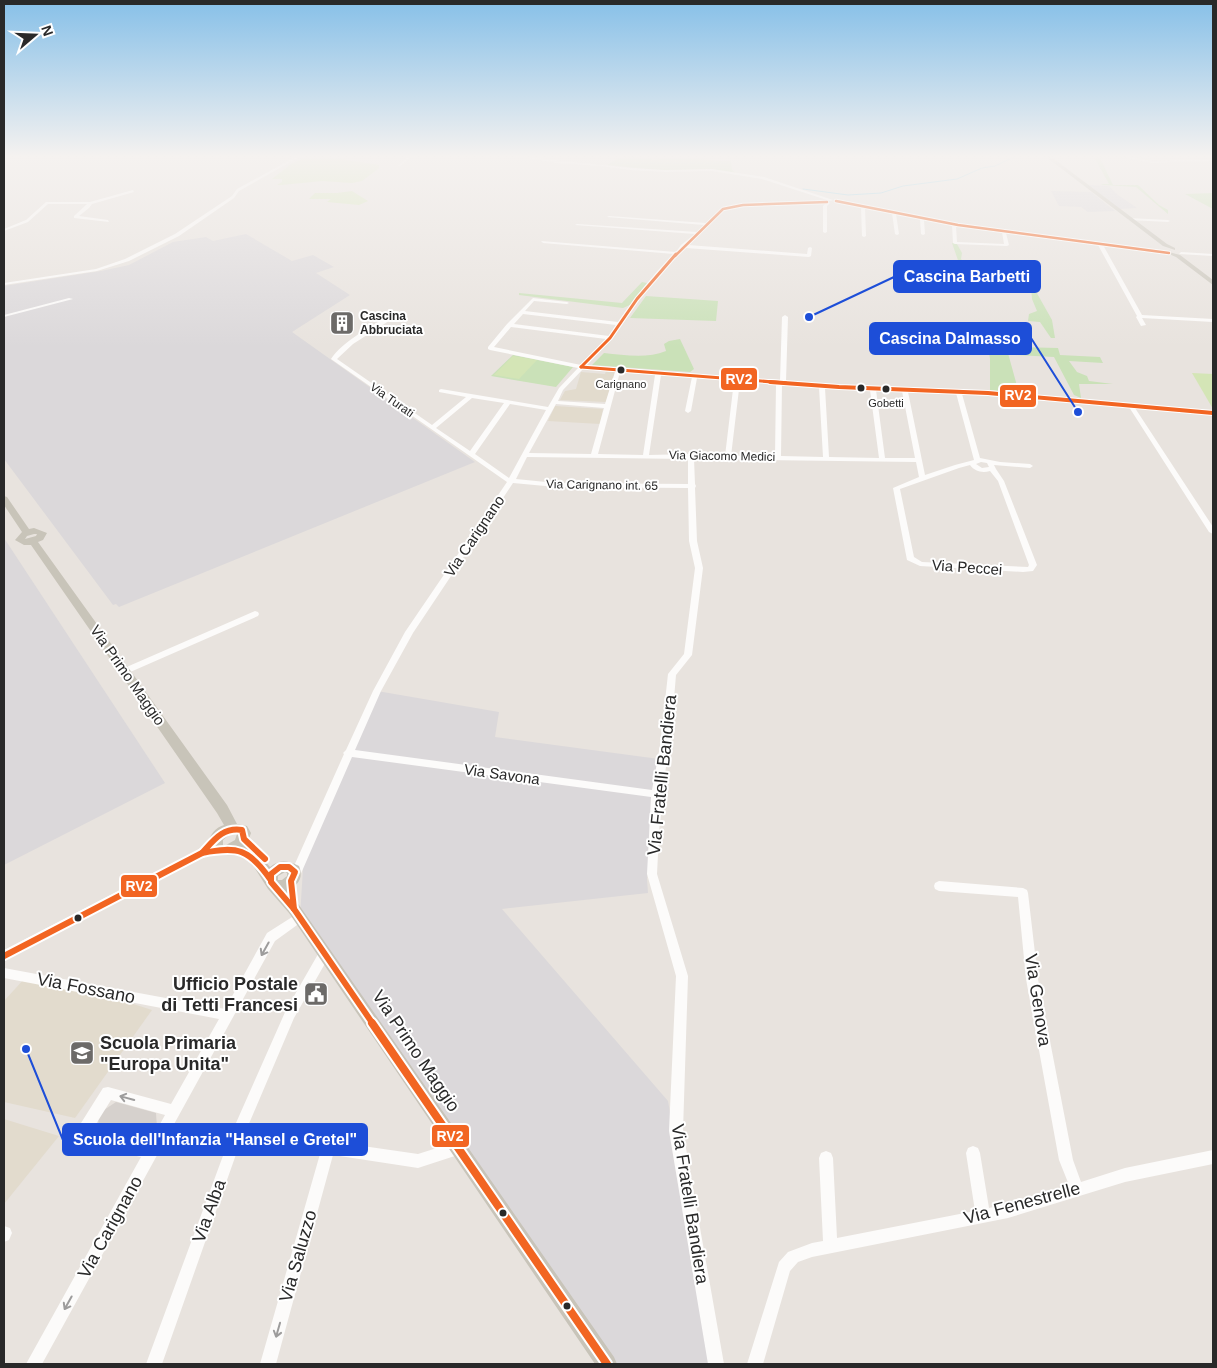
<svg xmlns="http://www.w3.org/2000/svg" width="1217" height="1368" font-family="Helvetica,sans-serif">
  <rect width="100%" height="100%" fill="#e8e3de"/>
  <!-- industrial -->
  <g fill="#dbd8da">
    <path d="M1089 185 1109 186 1118 195 1137 208 1119 209Z"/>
    <path d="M1051 191 1091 192 1115 211 1088 212 1081 207 1059 206Z"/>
    <path d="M246 234 292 261 313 255 334 267 316 273 350 295 292 332 475 462 119 607 116 604 113 605 4 459V286L101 271 129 265 173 242 206 237 213 241Z"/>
    <path d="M4 538 165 783 4 865Z"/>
    <path d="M377 691 499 712 495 737 659 759 647 879 648 893 502 909 668 1101 715 1364H607L300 917 304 852Z"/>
  </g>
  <!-- education -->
  <g fill="#e2dbcd">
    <path d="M606 371 615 372 606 402 560 400 565 391 576 389 581 372 605 374Z"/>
    <path d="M555 406 603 409 600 424 548 421Z"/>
    <path d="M25 978 124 1001 152 1010 75 1118 4 1102V1001Z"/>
    <path d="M4 1119 59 1136 4 1204Z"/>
  </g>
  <!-- green -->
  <g fill="#cae1b8">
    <path d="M630 156 655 160 667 158 731 161 732 170 736 173 710 169 668 171 607 165 617 159Z"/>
    <path d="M1095 156H1141L1151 162 1114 157 1100 158 1113 185H1138L1159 205 1168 210V214L1136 187 1103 185 1101 184H1109L1094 157Z"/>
    <path d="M1213 193V209L1185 194Z"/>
    <path d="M952 243 957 244 962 253 961 259 973 273H968L966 278 943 277 940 267 919 264 960 266Z"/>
    <path d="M642 282 647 283 630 305 623 308 519 295V293L622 303Z"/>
    <path d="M1031 288H1034L1052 320 1055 338H1051L1040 322 1028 321 1029 314 1037 311 1032 299Z"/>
    <path d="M646 296 718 301 716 321 630 318Z"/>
    <path d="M680 339 694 369 690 372 592 365 604 353C624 355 647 359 666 351L664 344 669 341Z"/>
    <path d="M988 345 1006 346 1019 393 990 390V359Z"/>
    <path d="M1012 347 1058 348 1060 355 1100 357 1103 363 1069 361 1077 372 1087 376 1089 381 1113 384H1079L1081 398 1074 395 1054 357 1015 355Z"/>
    <path d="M513 355 573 367 556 387 491 376Z"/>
  </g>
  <!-- pitch -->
  <g fill="#d4e5b6">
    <path d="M309 156H322L379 165V168L362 181 352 183 322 181 281 185H277L282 182V179H272L291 164Z"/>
    <path d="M352 191 368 201 359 205 327 202 331 199H309L315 193H337Z"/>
    <path d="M513 356 537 360 519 379 494 375Z"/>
    <path d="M1192 373 1213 374V409Z"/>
  </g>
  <!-- plaza -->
  <path fill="#d6d1cd" d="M116 1102 156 1113 157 1128 138 1143 99 1133 98 1114Z"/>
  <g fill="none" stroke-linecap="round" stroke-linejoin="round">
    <!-- stream -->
    <path stroke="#95d2e7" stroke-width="1" d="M803 189 848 195 881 193 903 186 957 179 982 168 995 166 1016 156"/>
    <!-- minor -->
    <g fill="#fcfbfa" fill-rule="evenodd">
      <path d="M297 156H301L239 191 234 198 179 236 129 261 97 271 4 285V283L96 269 125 259 175 234 232 196 237 189Z"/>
      <path d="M408 156H412L400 166H398Z"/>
      <path d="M517 156 630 168 665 170 712 169 764 177 833 200 830 201 762 179 712 171 665 172 630 170 601 166 556 163Z"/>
      <path d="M1127 156 1152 161 1213 159V161L1152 163 1126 158Z"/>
      <path d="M133 190 134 192 92 204 89 208 79 216 108 220 109 222 74 218V216L87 204H48L28 222 4 231V229L26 220 46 202H90Z"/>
      <path d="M835 200 958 224 1171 252 1169 254 1103 245 1142 315 1213 319V322L1142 318 1146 325 1141 326 1136 317 1137 316 1098 245 1006 233 1009 245 1007 246 955 244 953 243 952 225 924 220 925 234 923 235 921 234 920 219 896 214 899 234 897 235 895 234 892 213 865 208 866 236 864 237 862 236 861 207 835 202ZM956 226 1002 232 1004 244 957 242Z"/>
      <path d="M827 201 830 203 827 206V232L825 233 823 232V206L826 203 743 206 724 210 688 245 807 254 808 248 810 247 812 248 811 256 809 257 686 248 667 266 639 300 612 339 586 366 780 381 782 317 785 315 788 317 786 381 839 385 988 391 1213 411V415L1135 408 1213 527V534L1209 532 1129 407 962 394 980 458 1000 462 1030 464 1033 466 1030 468 994 465 996 469 1004 481 1037 565 1033 571 1023 572 920 566 907 560 893 488 919 477 916 462 694 459 695 484 696 486 695 488 697 541 703 568 692 655 676 675 670 746 661 794 657 874 688 976 683 1131 724 1364H708L669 1131 676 976 647 874 651 797 352 757 299 878 295 880 291 878 290 875 344 754 343 753 346 750 373 691 405 632 507 482 331 359C341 343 376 322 393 314L396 316 395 317 353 344 337 359 432 425 466 397 439 392V390L441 389 548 407 559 388 578 368 490 350 488 349V347L507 324 533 298 567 302 569 303 567 304 534 301 525 311 618 322C635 298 652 275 674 254L543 243 541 241 676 252 681 245 695 234 575 225 577 224 697 232 704 225 607 217 609 216 706 223 722 208 743 204ZM523 314 616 325 609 336 514 324ZM511 327 606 339 581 365 494 347ZM583 369 615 372 605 404 558 401 563 390ZM620 372 655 375 643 455 598 454ZM661 375 692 377 685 411 688 413 691 411 697 378 734 381 725 456 691 454 649 455ZM740 381 776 384 775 456H731ZM782 384 819 387 823 457 781 456ZM825 388 870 390 879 458 829 457ZM876 390 902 391 915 458H885ZM908 392 956 393 974 460 955 465 925 475ZM472 398 504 403 470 451 436 428ZM510 404 546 410 509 478 475 454ZM556 404 604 408 591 454 529 453ZM527 457 688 459V484L556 483 516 479ZM981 462 987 463 989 467 982 468 976 464ZM970 465C975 472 983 473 990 471L998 481 1029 565 1028 567 922 562 914 557 900 489 959 468ZM513 483 556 487 688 488 689 541 695 568 684 654 668 674 660 746 652 790 355 750 381 691 413 633Z"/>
      <path d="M1129 218 1168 220 1170 221 1168 222 1128 220Z"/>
      <path d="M1181 252 1213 254V256L1179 254Z"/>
      <path d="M69 298 73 299 4 317V315Z"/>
      <path d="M255 611 258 612 259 614 258 616 128 673H122L121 671 122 669Z"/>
      <path d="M219 846 223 847 224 850 223 853 204 857 4 961V950L198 850Z"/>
      <path d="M939 881 1023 888 1027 890 1028 893 1038 979 1073 1160 1081 1182 1125 1168 1213 1150V1164L1125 1182 1008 1218 812 1257 798 1262 790 1271 763 1364H747L779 1262 788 1252 812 1243 823 1241 819 1158 821 1153 826 1151 831 1153 833 1158 837 1238 975 1211 966 1153 968 1148 973 1146 978 1148 980 1153 989 1208 1008 1204 1069 1185 1059 1160 1026 979 1018 897 939 891 935 889 934 886 935 883Z"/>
      <path d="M300 912 304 914 306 917 304 920 275 941 173 1126 232 1132 286 1010 321 949 325 948 329 949 331 953 294 1018 245 1133 328 1141 418 1154 459 1141 464 1143 466 1148 464 1153 418 1168 333 1155 276 1364H260L320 1154 239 1146 162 1364H146L227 1145 166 1139 42 1364H26L141 1157 81 1143 76 1141 74 1136 76 1131 103 1088 108 1087 171 1104 219 1019 4 978V968L225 1009 267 933ZM111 1100 165 1115 148 1146 91 1132Z"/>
      <path d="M4 1226 10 1228 12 1233 9 1240 4 1242Z"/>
    </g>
    <!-- major -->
    <g fill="#c8c4b9" fill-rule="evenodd">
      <path d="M1045 156H1050L1167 244 1175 248V250L1163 246Z"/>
      <path d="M1169 252 1180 255 1213 280V285L1176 257 1169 254Z"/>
      <path d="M4 496 7 497 29 529 34 528 47 533 43 540 38 542 227 805 237 824 247 826 251 833 246 847 260 855 270 867C280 859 288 861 299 866 304 878 298 886 287 890L299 905 614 1357 617 1364H595L289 913 268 889 254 867 246 859 240 856 214 854 208 844C210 834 215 828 224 825L217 813 31 545H24L15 540 22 532 4 505ZM34 534H37L36 536 25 539 27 536ZM230 834H237L235 840 226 845H223V840ZM285 872 287 873V876L282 880H278V876Z"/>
    </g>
    <defs>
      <g id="bus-1-far4">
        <path d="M836 201 958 225 1169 253"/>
        <path d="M675 256 723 209 743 205 827 202"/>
      </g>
      <g id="bus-1-far3">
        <path d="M581 367 786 383"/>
        <path d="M581 367 610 338 637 299 676 254"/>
      </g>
      <path id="bus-1-far2" d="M770 382 839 387 988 393 1213 413"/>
      <g id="bus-1-far1">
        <path d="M202 853C214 840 223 827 242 830L244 839 265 859"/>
        <path d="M280 867H289L295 872 291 881 294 909 271 882V874Z"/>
        <path d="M294 909 373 1024"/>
        <path d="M4 956 202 853C238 846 249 849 270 879"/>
      </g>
      <path id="bus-1" d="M372 1023 607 1364"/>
    </defs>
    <!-- bus-1-far4 casing -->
    <use href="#bus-1-far4" stroke="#fff" stroke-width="4.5"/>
    <!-- bus-1-far3 casing -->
    <use href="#bus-1-far3" stroke="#fff" stroke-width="5"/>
    <!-- bus-1-far2 casing -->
    <use href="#bus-1-far2" stroke="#fff" stroke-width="6"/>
    <!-- bus-1-far1 casing -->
    <use href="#bus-1-far1" stroke="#fff" stroke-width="10"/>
    <!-- bus-1 casing -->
    <use href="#bus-1" stroke="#fff" stroke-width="12"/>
    <!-- bus-1-far4 -->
    <use href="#bus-1-far4" stroke="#f26522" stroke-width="2.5"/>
    <!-- bus-1-far3 -->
    <use href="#bus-1-far3" stroke="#f26522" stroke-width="3"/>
    <!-- bus-1-far2 -->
    <use href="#bus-1-far2" stroke="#f26522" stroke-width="4"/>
    <!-- bus-1-far1 -->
    <use href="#bus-1-far1" stroke="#f26522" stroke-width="6"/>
    <!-- bus-1 -->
    <use href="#bus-1" stroke="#f26522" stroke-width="8"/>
  </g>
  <!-- one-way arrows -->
  <defs><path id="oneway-shaft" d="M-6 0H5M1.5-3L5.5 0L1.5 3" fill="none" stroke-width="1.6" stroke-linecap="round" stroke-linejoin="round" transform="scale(1.25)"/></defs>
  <g stroke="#9d9c9c">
    <use href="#oneway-shaft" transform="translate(265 949) rotate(119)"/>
    <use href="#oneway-shaft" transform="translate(127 1098) rotate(-165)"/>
    <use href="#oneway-shaft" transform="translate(68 1303) rotate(119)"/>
    <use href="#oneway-shaft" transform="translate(278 1330) rotate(106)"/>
  </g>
  <!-- sky -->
  <linearGradient id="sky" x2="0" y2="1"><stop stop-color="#87c0e8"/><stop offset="0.45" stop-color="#f5f2f0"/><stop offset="1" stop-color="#f5f2f0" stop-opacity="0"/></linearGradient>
  <rect width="1217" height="347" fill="url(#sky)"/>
  <!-- icons -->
  <defs>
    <symbol id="building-square" viewBox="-11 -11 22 22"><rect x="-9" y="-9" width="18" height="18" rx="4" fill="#6c6a68" stroke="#fff"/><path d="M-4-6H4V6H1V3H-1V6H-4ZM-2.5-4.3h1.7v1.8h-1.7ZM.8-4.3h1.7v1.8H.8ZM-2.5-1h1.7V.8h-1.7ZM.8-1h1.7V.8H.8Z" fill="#fff"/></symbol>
    <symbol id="civic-square" viewBox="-11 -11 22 22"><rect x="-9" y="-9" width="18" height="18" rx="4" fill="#6c6a68" stroke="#fff"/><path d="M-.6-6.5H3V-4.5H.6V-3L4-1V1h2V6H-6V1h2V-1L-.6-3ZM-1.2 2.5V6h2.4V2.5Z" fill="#fff"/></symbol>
    <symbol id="school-square" viewBox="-11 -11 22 22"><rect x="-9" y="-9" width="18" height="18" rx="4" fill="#6c6a68" stroke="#fff"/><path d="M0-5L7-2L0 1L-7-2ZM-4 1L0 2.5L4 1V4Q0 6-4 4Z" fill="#fff"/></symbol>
  </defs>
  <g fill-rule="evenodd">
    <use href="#building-square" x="328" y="309" width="28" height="28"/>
    <use href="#civic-square" x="302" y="980" width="28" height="28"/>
    <use href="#school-square" x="68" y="1039" width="28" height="28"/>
  </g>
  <!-- markers -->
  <g fill="#292929" stroke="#fff" stroke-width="2">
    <circle cx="621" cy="370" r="4.5"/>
    <circle cx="861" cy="388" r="4.5"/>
    <circle cx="886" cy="389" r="4.5"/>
    <circle cx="78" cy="918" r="4.5"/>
    <circle cx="503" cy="1213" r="4.5"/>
    <circle cx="567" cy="1306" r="4.5"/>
  </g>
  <g text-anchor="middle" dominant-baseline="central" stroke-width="4" stroke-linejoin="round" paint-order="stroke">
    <!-- far-bus labels -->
    <g font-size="11" fill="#292929" stroke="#fff">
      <text x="621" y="384">Carignano</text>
      <text x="886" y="403">Gobetti</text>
    </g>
    <!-- far-poi labels -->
    <g font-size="12" font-weight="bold" fill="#292929" stroke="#fff" text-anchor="start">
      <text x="360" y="316">Cascina<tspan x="360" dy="14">Abbruciata</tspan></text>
    </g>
    <!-- far-street labels -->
    <g font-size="12" fill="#292929" stroke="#fff">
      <text transform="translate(392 400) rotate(35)">Via Turati</text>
      <text transform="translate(722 456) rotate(1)">Via Giacomo Medici</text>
      <text transform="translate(602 485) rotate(1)">Via Carignano int. 65</text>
    </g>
    <!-- street labels -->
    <g font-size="15" fill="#292929" stroke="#fff">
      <text transform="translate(474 536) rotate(-56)">Via Carignano</text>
      <text transform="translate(967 567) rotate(4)">Via Peccei</text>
      <text transform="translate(128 675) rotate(55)">Via Primo Maggio</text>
      <text transform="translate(502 774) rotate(8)">Via Savona</text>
    </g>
    <!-- near-street labels -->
    <g font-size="18" fill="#292929" stroke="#fff">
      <text transform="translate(662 775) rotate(-84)">Via Fratelli Bandiera</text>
      <text transform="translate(86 988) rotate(11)">Via Fossano</text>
      <text transform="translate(1038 1000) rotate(81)">Via Genova</text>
      <text transform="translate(416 1051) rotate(56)">Via Primo Maggio</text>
      <text transform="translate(1022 1203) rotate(-15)">Via Fenestrelle</text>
      <text transform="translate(690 1204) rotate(81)">Via Fratelli Bandiera</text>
      <text transform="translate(209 1211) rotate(-70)">Via Alba</text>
      <text transform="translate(110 1227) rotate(-61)">Via Carignano</text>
      <text transform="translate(298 1256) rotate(-74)">Via Saluzzo</text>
    </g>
    <!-- near-poi labels -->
    <g font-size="18" font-weight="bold" fill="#292929" stroke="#fff" text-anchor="end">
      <text x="298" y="984">Ufficio Postale<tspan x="298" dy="21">di Tetti Francesi</tspan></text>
      <text x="100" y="1043" text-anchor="start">Scuola Primaria<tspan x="100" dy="21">"Europa Unita"</tspan></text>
    </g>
  </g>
  <!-- callouts -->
  <path fill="none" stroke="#1d4ed8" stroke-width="2" d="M809 317L894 277M1078 412L1031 338M26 1049L63 1140"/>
  <g fill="#1d4ed8" stroke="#fff" stroke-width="2">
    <circle cx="809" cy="317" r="5"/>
    <circle cx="1078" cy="412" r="5"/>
    <circle cx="26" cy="1049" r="5"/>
  </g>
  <g fill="#1d4ed8" stroke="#1d4ed8" stroke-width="2">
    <rect x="894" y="261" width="146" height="31" rx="5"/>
    <rect x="870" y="323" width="161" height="31" rx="5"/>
    <rect x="63" y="1124" width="304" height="31" rx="5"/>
  </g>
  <g font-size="16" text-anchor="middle" font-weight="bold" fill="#fff">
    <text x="967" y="282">Cascina Barbetti</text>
    <text x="950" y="344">Cascina Dalmasso</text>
    <text x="215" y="1145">Scuola dell'Infanzia "Hansel e Gretel"</text>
  </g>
  <g stroke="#fff" stroke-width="2">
    <rect x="720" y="367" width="38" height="24" rx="5" fill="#f26522"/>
    <rect x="999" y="384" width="38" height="24" rx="5" fill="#f26522"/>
    <rect x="120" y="874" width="38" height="24" rx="5" fill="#f26522"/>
    <rect x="431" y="1124" width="39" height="24" rx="5" fill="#f26522"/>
  </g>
  <g font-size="14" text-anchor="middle" font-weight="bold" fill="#fff">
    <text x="739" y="384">RV2</text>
    <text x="1018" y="400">RV2</text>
    <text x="139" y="891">RV2</text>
    <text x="450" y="1141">RV2</text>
  </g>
  <!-- border -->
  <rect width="1217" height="1368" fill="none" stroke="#292929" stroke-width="10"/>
  <!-- north arrow -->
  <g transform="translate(35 35) rotate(71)" stroke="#ffffff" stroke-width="4" paint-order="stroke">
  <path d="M0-4L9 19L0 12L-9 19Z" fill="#292929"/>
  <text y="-8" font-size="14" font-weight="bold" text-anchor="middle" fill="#292929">N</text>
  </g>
</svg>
